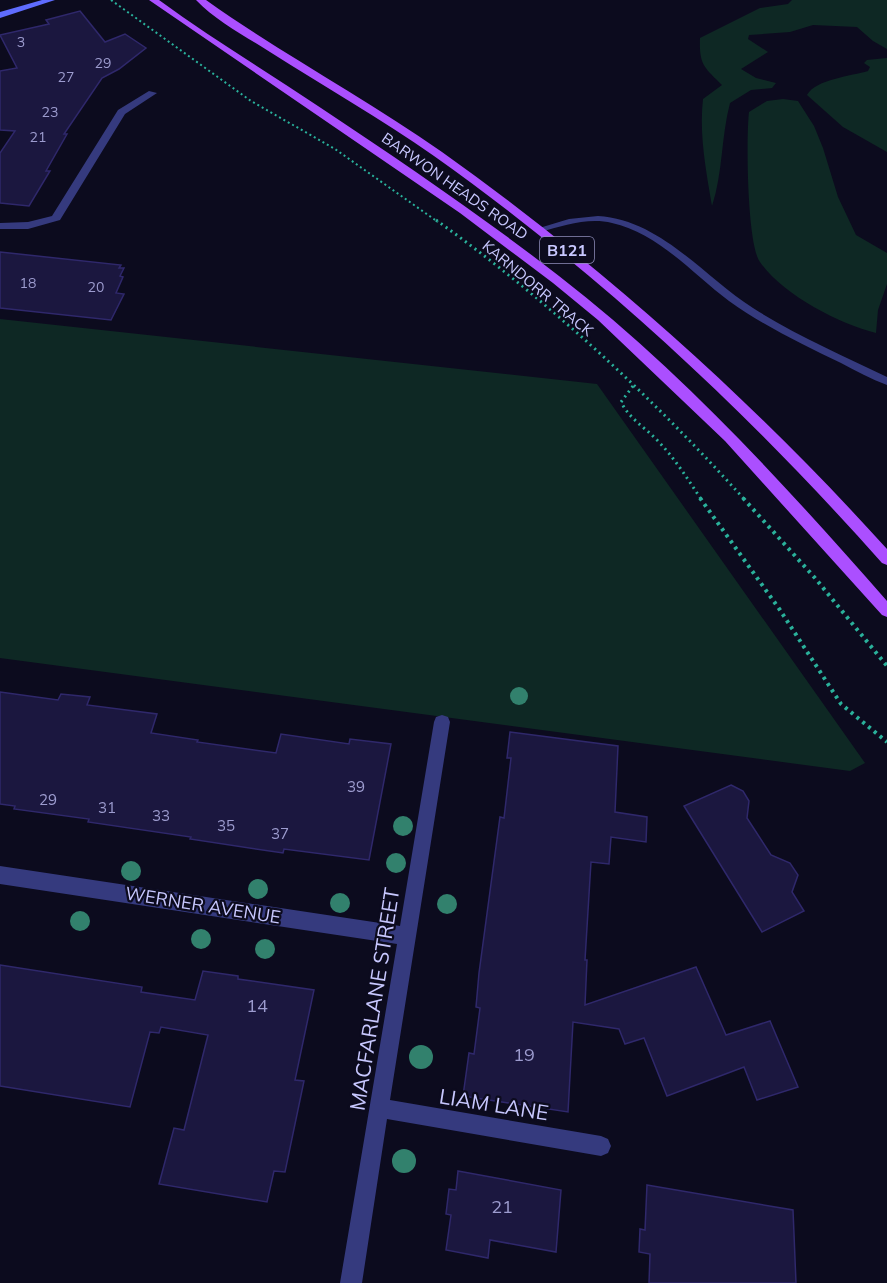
<svg xmlns="http://www.w3.org/2000/svg" width="887" height="1283" font-family="Mulish,sans-serif">
  <rect width="100%" height="100%" fill="#0c0b1e"/>
  <!-- green -->
  <g fill="#0e2824">
    <path d="M792 0H887V49L873 41 857 27 813 25 790 32 749 35 748 39 768 52 741 69 756 78 776 83 772 88 751 90 730 103C721 137 723 172 712 206 706 170 699 135 703 99L722 85C704 67 699 65 700 38L760 8 788 4Z"/>
    <path d="M887 58V152L843 127 807 95C816 79 852 76 868 71L870 67 864 63 867 60Z"/>
    <path d="M783 99 798 101 814 126 823 148 838 197 856 235 887 253V284L878 310 876 333C839 324 782 294 760 262 747 245 746 137 749 112L767 101Z"/>
    <path d="M0 319 597 384 865 763 850 771 0 658Z"/>
  </g>
  <!-- building -->
  <g fill="#1b173f" stroke="#2f286b" stroke-width="1.5">
    <path d="M80 11 105 42 125 34 146 48 119 69 102 78 64 134H67L46 171H50L29 206 0 203V153L15 131 0 130V71L17 68 0 35 49 24 46 20Z"/>
    <path d="M0 252 121 265 119 268H124L120 276 123 277 116 293 124 294 111 320 0 308Z"/>
    <path d="M0 692 58 700 61 694 90 697 87 705 157 714 151 733 198 740 197 742 276 753 281 734 349 744 350 739 391 744 369 860 284 849 283 853 190 839 191 837 88 822 89 819 14 809 15 806 0 804Z"/>
    <path d="M510 732 618 746 615 812 647 817 646 842 611 837 609 864 591 862 585 960H587L585 1005 696 967 726 1035 770 1021 798 1087 757 1100 744 1067 667 1096 644 1038 625 1044 619 1029 573 1022 568 1112 463 1096 469 1053 474 1054 480 1008 476 1007 479 973 500 817 504 818 511 758H507Z"/>
    <path d="M731 785 743 791 749 801 747 818 771 855 790 863 798 875 792 892 804 911 762 932 684 806Z"/>
    <path d="M0 965 142 987 141 992 195 1000 203 971 238 976V979L314 990 295 1080 304 1081 285 1172 274 1171 267 1202 159 1184 174 1128 184 1130 208 1035 161 1027 159 1033 150 1032 130 1107 0 1086Z"/>
    <path d="M458 1171 561 1190 556 1252 490 1240 488 1258 446 1250 451 1215 446 1214 449 1189 456 1190Z"/>
    <path d="M647 1185 793 1210 796 1283H649L650 1254 639 1252 640 1229 645 1230Z"/>
  </g>
  <g fill="none" stroke-linecap="round" stroke-linejoin="round">
    <!-- path-far2 -->
    <path stroke="#2ab19b" stroke-width="2" stroke-dasharray="2 3" stroke-linecap="butt" d="M111 0 251 101 335 149 438 222"/>
    <!-- path-far1 -->
    <g stroke="#2ab19b" stroke-width="3" stroke-dasharray="2 4" stroke-linecap="butt">
      <path d="M436 220C548 300 652 397 744 499"/>
      <path d="M633 386 621 402C629 418 644 427 656 439 674 457 687 478 701 499"/>
    </g>
    <!-- path -->
    <g stroke="#2ab19b" stroke-width="4" stroke-dasharray="3 4.5" stroke-linecap="butt">
      <path d="M700 498 780 610 841 704 887 742"/>
      <path d="M743 498 815 578 887 666"/>
    </g>
    <!-- lane -->
    <path fill="#353a7e" fill-rule="evenodd" d="M598 216C661 220 703 276 753 308 795 335 842 355 887 377V385C871 379 856 371 841 363 803 345 764 326 729 301 693 274 658 233 612 223 588 217 563 226 540 232L536 229 569 219Z"/>
    <!-- street -->
    <g fill="#353a7e" fill-rule="evenodd">
      <path d="M149 91 157 93 125 114 60 220 28 229H0V223L28 222 52 216 118 110Z"/>
      <path d="M442 715 448 717 450 722 390 1100 601 1136 608 1139 611 1146 608 1153 601 1156 387 1119 362 1283H340L397 944 0 884V866L400 926 434 722 436 717Z"/>
    </g>
    <!-- secondary -->
    <path fill="#5f6cff" fill-rule="evenodd" d="M42 0H55L0 18V12Z"/>
    <!-- primary -->
    <g fill="#ab4fff" fill-rule="evenodd">
      <path d="M149 0H159C211 38 267 72 321 108 402 162 482 216 559 276 681 370 785 485 887 601V617L882 615 725 441 598 320 553 283 460 213Z"/>
      <path d="M196 0H206C282 54 365 98 442 152 605 268 753 401 887 549V565L882 563C747 411 600 274 434 156 381 119 325 87 270 52 245 36 216 21 196 0Z"/>
    </g>
  </g>
  <!-- trees -->
  <g fill="#32816d">
    <circle cx="519" cy="696" r="9"/>
    <circle cx="403" cy="826" r="10"/>
    <circle cx="396" cy="863" r="10"/>
    <circle cx="131" cy="871" r="10"/>
    <circle cx="258" cy="889" r="10"/>
    <circle cx="340" cy="903" r="10"/>
    <circle cx="447" cy="904" r="10"/>
    <circle cx="80" cy="921" r="10"/>
    <circle cx="201" cy="939" r="10"/>
    <circle cx="265" cy="949" r="10"/>
    <circle cx="421" cy="1057" r="12"/>
    <circle cx="404" cy="1161" r="12"/>
  </g>
  <g text-anchor="middle" dominant-baseline="central" stroke-width="4.5" stroke-linejoin="round" paint-order="stroke">
    <!-- far-number labels -->
    <g font-size="14" fill="#9d9ccf">
      <text x="21" y="42">3</text>
      <text x="103" y="63">29</text>
      <text x="66" y="77">27</text>
      <text x="50" y="112">23</text>
      <text x="38" y="137">21</text>
      <text x="28" y="283">18</text>
      <text x="96" y="287">20</text>
    </g>
    <!-- far-street labels -->
    <g font-size="15" fill="#c8c8ff" stroke="#0c0b1e">
      <text transform="translate(455 186) rotate(35)">BARWON HEADS ROAD</text>
      <text transform="translate(538 288) rotate(40)">KARNDORR TRACK</text>
    </g>
    <!-- number labels -->
    <g font-size="15" fill="#9d9ccf">
      <text x="356" y="786">39</text>
      <text x="48" y="799">29</text>
      <text x="107" y="807">31</text>
      <text x="161" y="815">33</text>
      <text x="226" y="825">35</text>
      <text x="280" y="833">37</text>
    </g>
    <!-- shield labels -->
    <rect fill="#0c0b1e" stroke="#908fbc" stroke-width="1.5" x="540" y="237" width="54" height="26" rx="4.5"/>
    <g font-size="16" font-weight="bold" fill="#c8c8ff">
      <text x="567" y="250">B121</text>
    </g>
    <!-- street labels -->
    <g font-size="18" fill="#c8c8ff" stroke="#0c0b1e">
      <text transform="translate(203 905) rotate(9)">WERNER AVENUE</text>
    </g>
    <!-- near-number labels -->
    <g font-size="18" fill="#9d9ccf">
      <text x="257" y="1005">14</text>
      <text x="524" y="1054">19</text>
      <text x="502" y="1206">21</text>
    </g>
    <!-- near-street labels -->
    <g font-size="21" fill="#c8c8ff" stroke="#0c0b1e">
      <text transform="translate(374 999) rotate(-81)">MACFARLANE STREET</text>
      <text transform="translate(494 1104) rotate(9)">LIAM LANE</text>
    </g>
  </g>
</svg>
